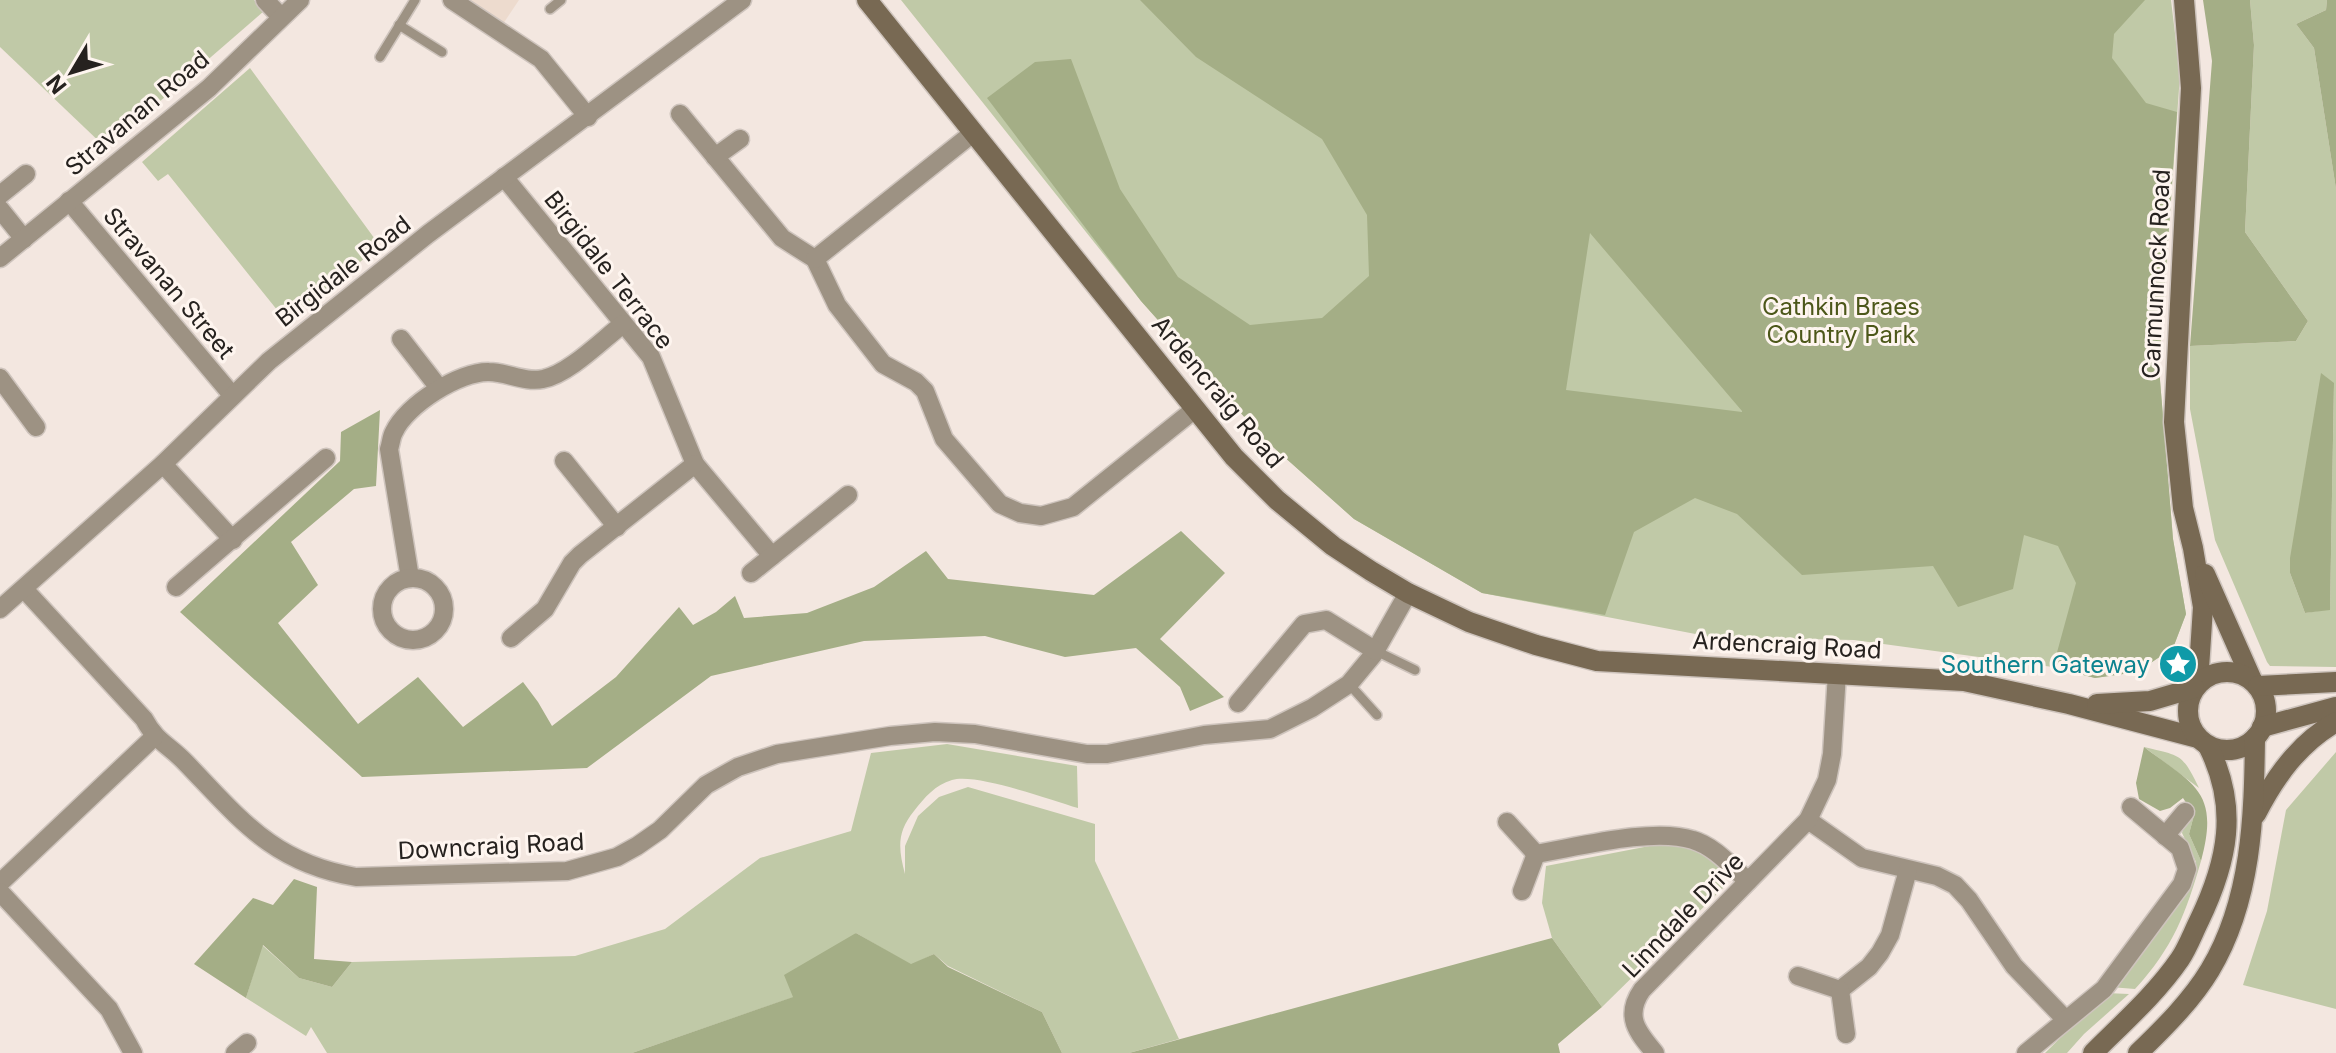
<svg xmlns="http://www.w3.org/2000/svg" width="2336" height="1053" font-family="Inter,sans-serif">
  <rect width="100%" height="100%" fill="#f3e7e0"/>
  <!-- built -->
  <path fill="#eddbce" d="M465 0H519L503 24Z"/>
  <!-- green -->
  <g fill="#c0c9a7" fill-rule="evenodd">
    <path d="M0 0H254L264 11 106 148 0 47Z"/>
    <path d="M901 0H2171L2180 75 2159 368 2173 539 2186 614 2173 648 2137 672 2095 678 2053 667 1854 640 1711 637 1482 593 1354 519 1264 439 1141 301Z"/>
    <path d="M2250 0H2327L2326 10 2296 24 2314 48 2336 189V667L2270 666 2267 662 2215 540 2190 409V346L2296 341 2308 321 2245 232 2254 45ZM2334 384 2330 609 2305 613 2290 573Z"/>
    <path d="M250 68 380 246 286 321 168 174 158 181 142 162Z"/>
    <path d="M947 744 1077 766 1078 808C1050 800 977 773 952 780 935 785 925 797 914 811 897 832 898 848 905 874V846L918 816 939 797 968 787 1095 824V861L1179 1039 1129 1053H1062L1042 1012 948 966 934 954 911 965 856 933 794 997 632 1053H327L311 1027 306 1036 246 998 262 945 299 978 332 987 352 962 575 956 665 929 760 858 851 831 871 753Z"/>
    <path d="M2144 747C2181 756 2182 753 2199 788Z"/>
    <path d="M2336 752V1009L2243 985 2267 911 2286 810Z"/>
    <path d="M2194 815 2189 834 2201 861C2186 913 2173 948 2135 989L2110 987 2186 893 2196 862 2182 833 2184 825Z"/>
    <path d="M1665 843 1696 849 1725 872 1723 888 1602 1007 1552 938 1542 903 1546 866Z"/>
    <path d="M2106 993 2129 994 2084 1034 2067 1053H2045Z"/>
  </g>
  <!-- forest -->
  <g fill="#a4ae86" fill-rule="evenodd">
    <path d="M1140 0H2145L2114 34 2112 58 2146 103 2177 112 2159 368 2173 539 2186 614 2173 648 2137 672 2095 678 2053 667 2076 583 2058 546 2024 535 2013 589 1958 607 1933 566 1802 575 1737 514 1695 498 1634 532 1605 615 1482 593 1354 519 1264 439 1141 301 987 98 1035 62 1071 59 1120 189 1178 277 1250 325 1322 318 1369 276 1367 215 1322 139 1196 57ZM1590 233 1742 411V412L1566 390Z"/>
    <path d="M2203 0H2250L2254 45 2245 232 2308 321 2296 341 2190 346 2212 61Z"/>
    <path d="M2327 0H2336V189L2314 48 2296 24 2326 10Z"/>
    <path d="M2321 373 2334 383 2330 610 2305 613 2290 573V558Z"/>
    <path d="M380 410 376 486 354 489 291 542 318 585 278 623 358 724 418 677 463 727 523 682 538 702 552 726 616 677 679 607 693 625 716 612 735 596 744 618 807 613 874 587 926 551 948 579 1094 595 1181 531 1225 573 1160 639 1224 697 1190 711 1180 687 1136 648 1065 657 985 636 864 641 711 676 587 768 362 777 180 612 340 461 341 432Z"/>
    <path d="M2144 747C2194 785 2220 791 2201 861L2189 834 2194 815 2183 798 2170 808 2160 811 2139 799 2136 783Z"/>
    <path d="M294 879 317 887 314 959 352 962 332 987 299 978 263 945 246 998 194 964 253 898 273 905Z"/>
    <path d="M856 933 911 964 934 954 948 967 1042 1012 1062 1053H632L793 997 784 975Z"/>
    <path d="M1552 938 1602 1007 1558 1044 1560 1053H1129Z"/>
  </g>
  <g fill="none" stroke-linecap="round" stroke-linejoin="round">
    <defs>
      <g id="lane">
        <path d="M550 9 561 0"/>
        <path d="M399 25 442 52"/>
        <path d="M380 57 415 0"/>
        <path d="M1376 651 1415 670"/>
        <path d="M1349 684 1377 715"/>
      </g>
      <g id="street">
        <path d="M265 0 281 17"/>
        <path d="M452 0 541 59 588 117"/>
        <path d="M680 114 782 238 815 259 837 305 883 364 916 382 925 391 944 439 1000 504 1020 513 1041 516 1073 507 1195 409"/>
        <path d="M715 157 740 139"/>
        <path d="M504 177 651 357 695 464 772 556"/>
        <path d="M0 195 26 174"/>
        <path d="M69 201 232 395"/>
        <path d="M0 209 24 239"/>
        <path d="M0 258 209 88 300 0"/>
        <path d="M815 259 973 133"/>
        <path d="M401 339 439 388"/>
        <path d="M0 378 36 427"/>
        <path d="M564 461 617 527"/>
        <path d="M163 464 233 540"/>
        <path d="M751 573 848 495"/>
        <path d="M410 578 389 449C391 444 391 437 394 432 406 405 460 371 489 372 507 372 525 383 543 379 569 374 602 340 623 324"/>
        <circle cx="413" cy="609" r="31"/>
        <path d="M176 587 326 458"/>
        <path d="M24 589 144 719C157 743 168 744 186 763 241 820 273 863 356 877L567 871 617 857 637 846 660 830 706 785 738 767 777 754 890 736 935 732 975 734 1087 754H1107L1204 735 1270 729 1312 708 1349 684 1373 655 1408 593"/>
        <path d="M0 609 163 464 269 361 428 234 742 0"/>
        <path d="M511 638 545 609 572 563 580 555 695 464"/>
        <path d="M1238 703 1304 624 1326 620 1376 651"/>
        <path d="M1808 820 1862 858 1937 876 1955 885 1969 900 2014 966 2065 1019"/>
        <path d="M1507 822 1536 854"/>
        <path d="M2165 836 2185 812"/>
        <path d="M0 883 154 737"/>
        <path d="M1522 891 1536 854C1578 847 1653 827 1693 840 1714 846 1731 866 1748 881"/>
        <path d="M0 892 109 1009 133 1053"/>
        <path d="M1798 976 1840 990 1869 967 1880 953 1890 935 1908 870"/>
        <path d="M1840 990 1846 1034"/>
        <path d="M235 1053 247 1043"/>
        <path d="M1655 1053C1637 1032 1624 1016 1642 990L1808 820 1827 780 1832 754 1837 673"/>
        <path d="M2026 1053 2104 989 2182 884 2187 869 2180 848 2131 807"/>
      </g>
      <g id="secondary">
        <path d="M867 0 1234 457 1277 500 1333 546 1371 571 1408 593 1469 622 1536 645 1597 661 1964 681 2069 704 2198 738"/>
        <path d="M2184 0 2191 88 2174 422 2183 508 2193 548 2203 607 2198 684"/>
        <path d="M2205 574 2252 680"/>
        <circle cx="2227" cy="711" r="39"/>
        <path d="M2258 686 2336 682"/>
        <path d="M2097 704 2150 701 2194 688"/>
        <path d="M2262 727 2336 707"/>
        <path d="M2256 814C2275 777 2299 743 2336 722"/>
        <path d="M2093 1053C2123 1023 2156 994 2180 959 2188 947 2193 933 2199 921 2228 861 2239 807 2208 746"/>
        <path d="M2138 1053C2164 1028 2192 1000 2210 970 2252 900 2254 816 2255 738"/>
      </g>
    </defs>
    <!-- lane casing -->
    <use href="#lane" stroke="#cec4bd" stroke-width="12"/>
    <!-- street casing -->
    <use href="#street" stroke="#cec4bd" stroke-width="21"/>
    <!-- secondary casing -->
    <use href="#secondary" stroke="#cec4bd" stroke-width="23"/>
    <!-- lane -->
    <use href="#lane" stroke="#9d9283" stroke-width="9"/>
    <!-- street -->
    <use href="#street" stroke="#9d9283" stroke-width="18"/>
    <!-- secondary -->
    <use href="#secondary" stroke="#786953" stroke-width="20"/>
  </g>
  <!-- icons -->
  <defs>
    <symbol id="sight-disc" viewBox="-11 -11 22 22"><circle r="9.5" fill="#0f9aa8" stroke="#fef5ef"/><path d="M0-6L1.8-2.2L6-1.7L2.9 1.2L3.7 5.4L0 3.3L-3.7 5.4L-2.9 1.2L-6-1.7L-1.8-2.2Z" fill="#fff"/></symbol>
  </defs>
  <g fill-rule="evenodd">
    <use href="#sight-disc" x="2156" y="642" width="44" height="44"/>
  </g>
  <g text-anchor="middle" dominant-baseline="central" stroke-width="6" stroke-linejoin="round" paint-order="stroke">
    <!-- street labels -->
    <g font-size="24" fill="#26221f" stroke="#fef5ef">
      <text transform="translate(137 113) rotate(-40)">Stravanan Road</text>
      <text transform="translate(609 270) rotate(52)">Birgidale Terrace</text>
      <text transform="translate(343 271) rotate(-38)">Birgidale Road</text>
      <text transform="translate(2156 274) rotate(-87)">Carmunnock Road</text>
      <text transform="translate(169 283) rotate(50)">Stravanan Street</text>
      <text transform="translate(1218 392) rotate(50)">Ardencraig Road</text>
      <text transform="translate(1787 645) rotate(3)">Ardencraig Road</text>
      <text transform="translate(491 846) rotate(-3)">Downcraig Road</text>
      <text transform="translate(1683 915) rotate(-46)">Linndale Drive</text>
    </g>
    <!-- park labels -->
    <g font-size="24" fill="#4c5719" stroke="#fef5ef">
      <text x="1841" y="306">Cathkin Braes<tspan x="1841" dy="28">Country Park</tspan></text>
    </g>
    <!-- culture labels -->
    <g font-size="24" fill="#0d838f" stroke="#fef5ef" text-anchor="end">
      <text x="2150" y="664">Southern Gateway</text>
    </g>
  </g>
  <!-- north arrow -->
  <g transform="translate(72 72) rotate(232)" stroke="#fef5ef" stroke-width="6" paint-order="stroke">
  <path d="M0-6L14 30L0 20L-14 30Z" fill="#26221f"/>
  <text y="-12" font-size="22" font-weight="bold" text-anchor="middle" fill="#26221f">N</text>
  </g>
</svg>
